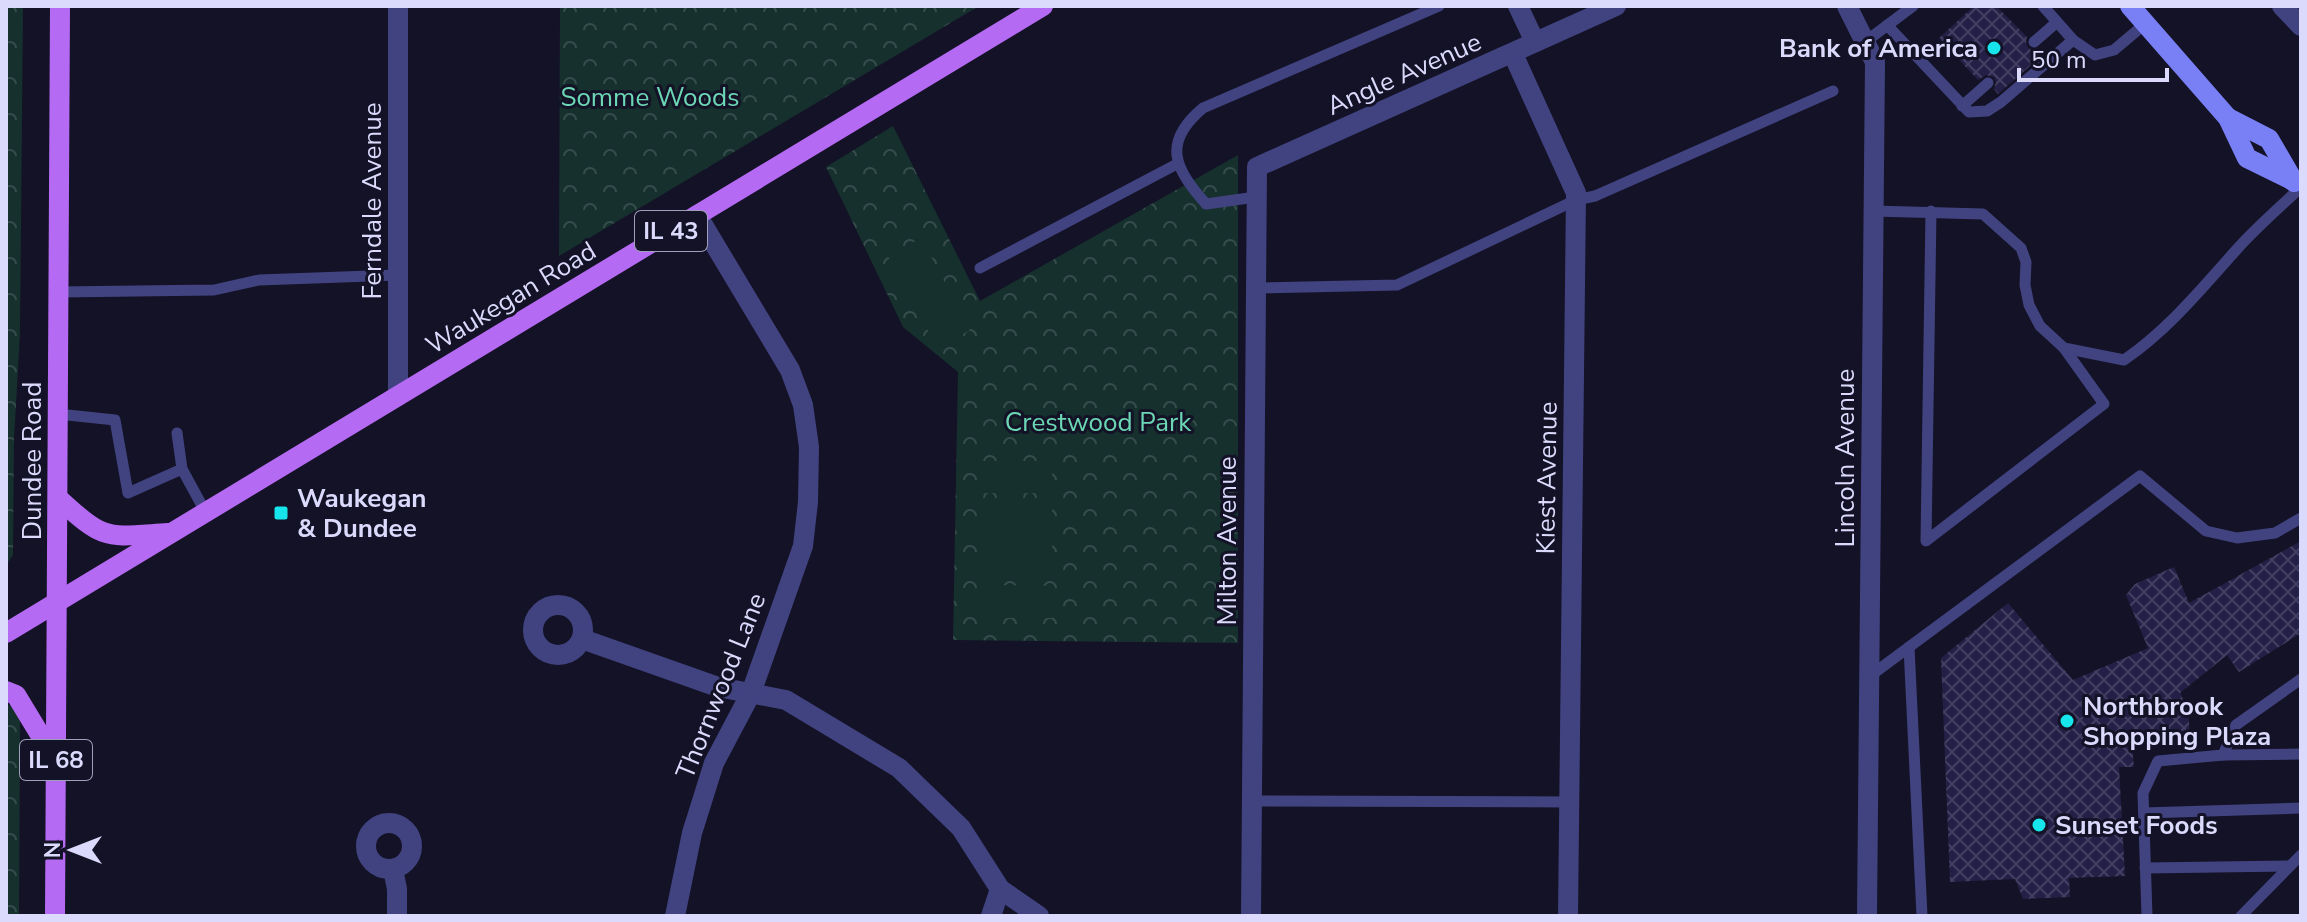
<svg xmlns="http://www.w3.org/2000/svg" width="2307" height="922" font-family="'Nunito Sans',sans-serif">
  <defs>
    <pattern id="forest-crowns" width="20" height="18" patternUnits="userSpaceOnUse" patternTransform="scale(2)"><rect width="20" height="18" fill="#15302d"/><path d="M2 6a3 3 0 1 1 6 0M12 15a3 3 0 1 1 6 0" fill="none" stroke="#364d4c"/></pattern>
    <pattern id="building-cross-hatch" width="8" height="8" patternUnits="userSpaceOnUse" patternTransform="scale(2)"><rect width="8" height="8" fill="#241f46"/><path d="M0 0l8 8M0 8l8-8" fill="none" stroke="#433f62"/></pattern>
  </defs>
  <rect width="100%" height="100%" fill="#141226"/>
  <!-- forest -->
  <g fill="url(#forest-crowns)">
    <path d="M6 6H23L20 333 14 439 13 555 6 566Z"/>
    <path d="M560 6H979L559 256Z"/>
    <path d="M893 126 980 301 1238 155V643L953 640 958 372 903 327 826 167Z"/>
    <path d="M6 703 20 713 19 916H6Z"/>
  </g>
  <!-- garden -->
  <g fill="#15302d">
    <path d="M921 238 970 330 937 347 888 256Z"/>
    <rect x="981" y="461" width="71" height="32"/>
    <path d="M981 502H1052V535L981 534Z"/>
    <rect x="981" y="544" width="71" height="32"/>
    <path d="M981 585 1052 586V618H981Z"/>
  </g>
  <!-- building -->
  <g fill="url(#building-cross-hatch)">
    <path d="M1974 6H1996L2027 37 2026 43 2028 48 2035 50 2040 48 2045 53 1998 94 1994 89 1996 82 1994 77 1986 75 1978 80 1939 38Z"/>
    <path d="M2301 541V633L2239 672 2227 655 2180 693 2188 709 2190 734 2150 735 2148 746 2132 747 2134 767H2119L2125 876 2069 878 2070 897 2023 899 2015 879 1950 882 1941 658 2008 603 2073 680 2148 648 2126 595 2135 584 2174 567 2189 603Z"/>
  </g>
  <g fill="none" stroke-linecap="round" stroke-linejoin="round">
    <!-- lane -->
    <g stroke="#414381" stroke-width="11">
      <path d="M2043 6 2073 40 2095 55 2114 50 2146 23"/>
      <path d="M1887 25 1969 112 1987 111 2001 102 2073 40"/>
      <path d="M1865 42 1913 6"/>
      <path d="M2034 42 2057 22"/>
      <path d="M1962 106 1988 83"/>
      <path d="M1256 197 1206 204C1175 169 1161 143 1203 108L1439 6"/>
      <path d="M1873 211 1983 214 2021 248 2026 262 2025 285 2029 305 2040 326 2064 348 2124 360C2169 329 2202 288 2238 248 2257 227 2279 208 2300 188"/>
      <path d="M1931 211 1926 541 2104 404 2064 348"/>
      <path d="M980 268 1177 164"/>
      <path d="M1255 288 1397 285 1576 200 1595 196 1833 91"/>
      <path d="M59 292 214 290 259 280 398 275"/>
      <path d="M58 414 115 420 128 493 182 469"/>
      <path d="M177 433 182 469 206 513"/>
      <path d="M1909 647 1922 916"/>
      <path d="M1870 676 2140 476 2206 531 2237 538 2275 533 2301 518"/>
      <path d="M2223 755 2301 754"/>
      <path d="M1252 801 1570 802"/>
      <path d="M2144 813 2301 808"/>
      <path d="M2145 868 2290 866"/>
      <path d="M2147 916 2143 793 2158 761 2223 755 2236 725 2301 679"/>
      <path d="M2241 916 2301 855"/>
    </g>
    <!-- street -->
    <g stroke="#414381" stroke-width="20">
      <path d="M398 6V396"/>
      <path d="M1518 6 1535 42"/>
      <path d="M1847 6 1875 62 1867 916"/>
      <path d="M2282 6 2301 26"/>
      <path d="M1513 54 1576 193 1568 916"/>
      <circle cx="558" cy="630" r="25"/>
      <path d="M582 639 718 687 786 700 899 768 961 828 1000 889 1039 916"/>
      <circle cx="389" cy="846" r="23"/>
      <path d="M393 869 397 889V916"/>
      <path d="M675 916 692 833 714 763 751 693 803 546 808 502 809 447 803 405 790 370 697 215"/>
      <path d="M991 916 1000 889"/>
      <path d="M1251 916 1257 167 1616 6"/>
    </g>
    <!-- secondary -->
    <g stroke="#797ff4" stroke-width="20">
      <path d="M2130 6 2228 118 2247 158 2294 181"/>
      <path d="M2228 118 2269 139 2294 182"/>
    </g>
    <!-- primary -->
    <g stroke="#b56af3" stroke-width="20">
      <path d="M58 498C106 542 105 537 168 533"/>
      <path d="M6 633 1043 6"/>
      <path d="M6 691 16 695 56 761"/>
      <path d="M55 916 60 6"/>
    </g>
  </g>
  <!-- markers -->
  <g fill="#16e6ec" stroke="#141226" stroke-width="3">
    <circle cx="1994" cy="48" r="8"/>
    <rect x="273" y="505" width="16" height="16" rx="4"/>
    <circle cx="2067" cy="721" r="8"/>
    <circle cx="2039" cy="825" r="8"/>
  </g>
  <g text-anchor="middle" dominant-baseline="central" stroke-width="6" stroke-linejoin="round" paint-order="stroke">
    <!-- shield labels -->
    <g fill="#141226" stroke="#9f9ebc" stroke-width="2">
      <rect x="635" y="211" width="72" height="40" rx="6"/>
      <rect x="20" y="740" width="72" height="40" rx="6"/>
    </g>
    <g font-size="24" font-weight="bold" fill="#dbdafc">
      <text x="671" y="231">IL 43</text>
      <text x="56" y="760">IL 68</text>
    </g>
    <!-- poi labels -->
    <g font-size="26" font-weight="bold" fill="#dbdafc" stroke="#141226" text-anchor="start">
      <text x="1978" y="48" text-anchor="end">Bank of America</text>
      <text x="297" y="498">Waukegan<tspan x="297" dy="30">&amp; Dundee</tspan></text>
      <text x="2083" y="706">Northbrook<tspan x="2083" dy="30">Shopping Plaza</tspan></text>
      <text x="2055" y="825">Sunset Foods</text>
    </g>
    <!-- street labels -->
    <g font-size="26" fill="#dbdafc" stroke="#141226">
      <text transform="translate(1404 74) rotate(-24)">Angle Avenue</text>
      <text transform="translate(372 201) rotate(-90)">Ferndale Avenue</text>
      <text transform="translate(511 298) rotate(-31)">Waukegan Road</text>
      <text transform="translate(1845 458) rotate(-90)">Lincoln Avenue</text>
      <text transform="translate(32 461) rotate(-90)">Dundee Road</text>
      <text transform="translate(1547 478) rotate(-89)">Kiest Avenue</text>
      <text transform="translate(1227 541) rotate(-90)">Milton Avenue</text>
      <text transform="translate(721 686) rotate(-68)">Thornwood Lane</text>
    </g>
    <!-- park labels -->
    <g font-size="26" fill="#6bd7b4" stroke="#141226">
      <text x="650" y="97">Somme Woods</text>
      <text x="1098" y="422">Crestwood Park</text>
    </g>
  </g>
  <!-- border -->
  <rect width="2307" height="922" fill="none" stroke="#dbdafc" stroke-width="16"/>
  <!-- north arrow -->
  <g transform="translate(72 850) rotate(270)" stroke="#141226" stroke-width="6" paint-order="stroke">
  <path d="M0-6L14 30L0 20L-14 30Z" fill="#dbdafc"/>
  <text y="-12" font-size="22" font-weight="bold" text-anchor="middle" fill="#dbdafc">N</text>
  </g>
  <!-- scale -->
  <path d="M2019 68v12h148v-12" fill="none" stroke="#dbdafc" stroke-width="4"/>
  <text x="2031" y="68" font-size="24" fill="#dbdafc" stroke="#141226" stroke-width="6" paint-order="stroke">50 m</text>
</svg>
